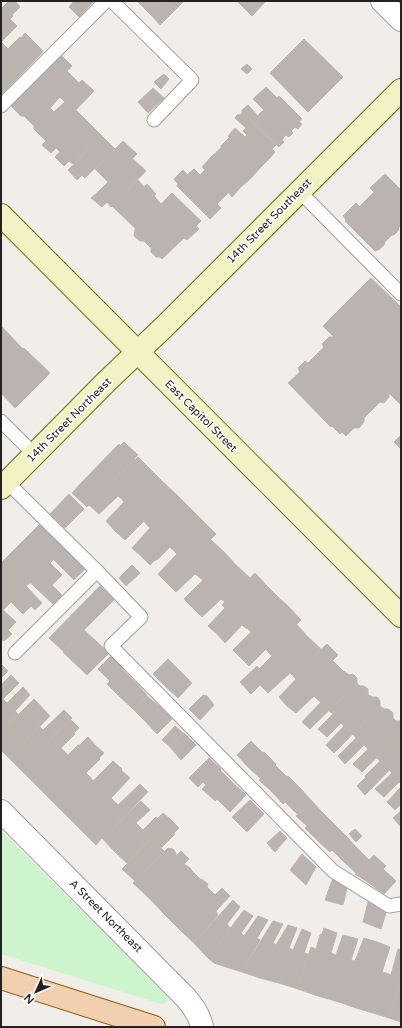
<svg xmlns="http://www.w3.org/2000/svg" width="402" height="1028" font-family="'Varela Round',sans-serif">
  <rect width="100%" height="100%" fill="#f1eeea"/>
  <!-- park -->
  <path fill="#cdf4cd" d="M1 831 167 995 168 1001C164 1006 160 1004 155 1002L1 954Z"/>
  <!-- building -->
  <g fill="#bab3af" stroke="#c1b4ad">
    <path d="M9 1H15L20 7 12 15 13 16 1 28V9Z"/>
    <path d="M74 1H92L93 2 79 17 69 7Z"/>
    <path d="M137 1H167L152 16Z"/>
    <path d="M167 1 176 9 160 25 152 16Z"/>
    <path d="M168 1H184L176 9Z"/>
    <path d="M237 1H266L252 16Z"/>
    <path d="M10 19 17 26 1 42 5 46 1 50V28Z"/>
    <path d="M25 33 33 41 1 74V50L5 46 8 49 20 37 21 38Z"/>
    <path d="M304 39 343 77 308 112 270 73Z"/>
    <path d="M33 41 43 51 40 55 1 95V74Z"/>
    <path d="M62 56 72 66 24 116H21L11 106Z"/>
    <path d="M247 64 252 69 247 74 241 69Z"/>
    <path d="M67 71 79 83 63 100 60 97 50 108 52 110 34 129V126L24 116Z"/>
    <path d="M164 74 169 79 161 89 154 82Z"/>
    <path d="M82 80 94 91 46 141 34 129 52 110 54 112 65 102 63 100Z"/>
    <path d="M266 87 277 98 279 96 302 119 299 121 302 124 298 129 295 127 291 131 293 133 289 137 286 135 284 137 260 113 264 110 253 99Z"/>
    <path d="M153 88 164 98 148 113 138 102Z"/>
    <path d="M248 105 258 116 260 113 284 137 282 140 284 142 279 147 242 112V110Z"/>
    <path d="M76 110 88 122 60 152 56 148 51 153 42 145Z"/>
    <path d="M242 112 276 145 272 149 275 152 270 158 243 131 246 128 235 118 237 115 242 114Z"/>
    <path d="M88 122 102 136 73 164 69 161 64 166 55 157Z"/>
    <path d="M235 128 245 137 247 135 270 158 261 167 228 136Z"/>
    <path d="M102 136 115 149 85 178 82 175 77 180 68 170Z"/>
    <path d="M230 137 261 167 251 178 221 148V146Z"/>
    <path d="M123 141 137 154 108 182 95 169Z"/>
    <path d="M221 148 251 178 241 187 211 157Z"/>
    <path d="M211 157 241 187 232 197 227 191 202 167Z"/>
    <path d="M132 158 146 171 111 207 107 202 102 207 91 198 98 192Z"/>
    <path d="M194 169 200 175 205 170 227 191 228 193 217 204 187 175Z"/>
    <path d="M183 170 221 208 210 219 177 186 178 184 174 179Z"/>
    <path d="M385 174 401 190V218L370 188Z"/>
    <path d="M138 180 144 187 147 184 156 194 154 196 161 204 136 229 112 206Z"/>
    <path d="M374 192 401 218V225L399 227 398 231 394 235H392L390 237 359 207Z"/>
    <path d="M172 193 201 221 196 226 199 229 187 240 184 238 162 259 160 257H156L151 252V248L144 241H140L134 236 135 229H136Z"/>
    <path d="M356 203 390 237 385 242 384 245 380 249 375 251 345 221 346 220 343 216Z"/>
    <path d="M371 278 401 307V403L400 404 389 393V397L384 403 380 402 364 418V422L359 428H354L346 436 342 432 340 434 332 426 331 427 288 383 300 372 298 368 305 361 308 363 324 347 322 344 329 337H334L323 326Z"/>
    <path d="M1 326 23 349 24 348 50 373 15 408 1 393Z"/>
    <path d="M401 435V449L394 442Z"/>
    <path d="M124 442 138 455 87 507 72 493 82 482 119 444 120 446Z"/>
    <path d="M138 457 151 470 122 499 118 496 99 514 89 505 135 459V460Z"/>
    <path d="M151 470 163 482 115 531 106 521 124 502 122 499Z"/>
    <path d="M163 482 177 495 147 525 144 521 125 540 115 531Z"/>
    <path d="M69 494 84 509 65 528 50 514Z"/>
    <path d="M177 495 189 507 141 556 132 548 150 528 147 525Z"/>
    <path d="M189 507 203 521 173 550 170 547 157 560H155L150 565 141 556Z"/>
    <path d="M44 520 86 568 74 580 29 535Z"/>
    <path d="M203 521 216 534 167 583 158 574 177 554 173 550Z"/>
    <path d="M29 535 54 559 50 563 62 575 52 585 15 549Z"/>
    <path d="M210 539 224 552 199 577 195 574 176 592 167 583Z"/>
    <path d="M15 549 62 595 53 604 5 559Z"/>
    <path d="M224 552 236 565 193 608 184 599 203 580 199 577Z"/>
    <path d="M5 559 30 583 26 586 42 603 35 610 1 577V563Z"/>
    <path d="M132 565 140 573 126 586 119 578Z"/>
    <path d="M236 565 250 578 225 602 221 599 202 617 193 608Z"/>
    <path d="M255 573 267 586 218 635 208 626 225 608 222 605 225 602Z"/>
    <path d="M1 577 31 606 23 614 11 602 8 605 1 599Z"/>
    <path d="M100 586 114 600 63 651 49 638Z"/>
    <path d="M267 586 278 597 247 629 242 625 225 643 218 635Z"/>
    <path d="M278 597 290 608 241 658 233 650 251 632 247 628Z"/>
    <path d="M1 599 8 605 3 610 16 622 8 630 1 623Z"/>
    <path d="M290 608 301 620 296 625H297L269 653 266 649 249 666 241 658Z"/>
    <path d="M1 623 12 634 4 641 1 639Z"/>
    <path d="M297 625 308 637 251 694 240 682 257 666 259 669 272 656 269 653Z"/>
    <path d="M84 630 109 653 87 675 63 652Z"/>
    <path d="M308 637 321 649 293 676 290 673 268 693 260 685Z"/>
    <path d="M327 644 338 655 287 706 279 697 296 679 293 676Z"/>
    <path d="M111 656 123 668 110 681 98 669Z"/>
    <path d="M168 659 180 671 165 686 153 674Z"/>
    <path d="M332 660 343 671 345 672 317 699 314 696 296 713 287 706Z"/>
    <path d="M1 664 8 671 1 678Z"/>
    <path d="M122 669 135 682 120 697 107 684Z"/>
    <path d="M180 671 192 683 178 698 165 686Z"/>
    <path d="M345 672 349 675 353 674 357 678V683L310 729 302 722 321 702 317 699Z"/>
    <path d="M11 675 19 683 3 699 7 703 1 709V685Z"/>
    <path d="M135 682 147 695 133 709 120 697Z"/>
    <path d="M357 683 360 686H364L368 689V694L369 695 327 737 318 729 333 714 329 711Z"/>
    <path d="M23 687 30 695 15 711 18 714 1 732V709Z"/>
    <path d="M203 695 207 696 214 705 200 720 189 709Z"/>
    <path d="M369 695 372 697H377L380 701V706L334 753 326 745 344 726 341 723Z"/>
    <path d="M147 696 160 707 146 722 133 709Z"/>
    <path d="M34 699 50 716 9 758 1 750V732Z"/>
    <path d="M380 706 384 709H388L393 713V718L365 746 364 745 345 764 338 756 356 738 353 734Z"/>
    <path d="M160 707 172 719 157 734 146 722Z"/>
    <path d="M64 710 72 718 21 770 9 758 40 727 43 730Z"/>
    <path d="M393 718 396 721H400L401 722V734L362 772 353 764 368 749 365 746Z"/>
    <path d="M71 720 79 728 74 733 75 734 61 748 65 752 34 783 21 770Z"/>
    <path d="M175 726 183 733 170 747 162 740Z"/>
    <path d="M184 733 196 745 181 760 170 747Z"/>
    <path d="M401 734V758L365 795 357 786 366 777 365 776 380 761 377 758Z"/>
    <path d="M88 737 96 746 47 796 34 783 65 752 68 755 78 745H80Z"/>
    <path d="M251 741 263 753 249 768 237 755Z"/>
    <path d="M96 746 104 753 99 758 100 759 86 773 90 777 59 808 47 796Z"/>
    <path d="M264 752 276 764 261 779 249 768Z"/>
    <path d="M209 758 221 769 206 785 203 782 198 787 189 778Z"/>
    <path d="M401 758V782L400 783 399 782 384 797 375 789 392 773 389 770Z"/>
    <path d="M113 761 122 769 72 821 59 808 90 777 93 781Z"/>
    <path d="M275 765 287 777 272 792 259 780Z"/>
    <path d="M121 770 130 778 111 798 115 802 84 833 72 821Z"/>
    <path d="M220 770 233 783 215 801 202 789Z"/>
    <path d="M288 776 299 787 283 804 272 792Z"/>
    <path d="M233 783 246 795 230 812 217 799Z"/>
    <path d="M140 784 148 792 104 838H102L96 845 84 833 115 802 118 805Z"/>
    <path d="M299 787 311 800 297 814 285 802Z"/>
    <path d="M401 787V804L395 810 387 802Z"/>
    <path d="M250 800 264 814 247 832 232 817Z"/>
    <path d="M311 800 322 812 307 826 296 816Z"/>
    <path d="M141 801 150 810 136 823 140 827 115 852 102 838H104Z"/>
    <path d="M401 811V827L393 818Z"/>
    <path d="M322 812 334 824 317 840 305 828Z"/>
    <path d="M163 813 171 820 127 863 115 852 140 827 143 830 156 817 157 819Z"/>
    <path d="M171 820 179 828 173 834H175L161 848 164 851 135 881 122 869Z"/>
    <path d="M334 824 346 836 330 852 317 840Z"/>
    <path d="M355 829 362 836 356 842 349 834Z"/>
    <path d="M280 831 287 838 275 852 267 843Z"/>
    <path d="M346 836 356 847 343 861 332 850Z"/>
    <path d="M356 847 369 860 356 873 343 861Z"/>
    <path d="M168 848 173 849 176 853V856L181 851 189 859 150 899 133 883Z"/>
    <path d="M302 854 316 867 306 885 290 870Z"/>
    <path d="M374 855 386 866 369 883 355 874Z"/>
    <path d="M184 864 190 868 192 871 200 879 165 915 150 899Z"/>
    <path d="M383 869 396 881 384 894 369 883Z"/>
    <path d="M333 878 347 888 343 905 325 900Z"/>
    <path d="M200 879 203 880 208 884 207 887 215 895 180 930 165 915Z"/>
    <path d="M222 888 230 896 216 911 218 915 194 943 180 930Z"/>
    <path d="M233 900 240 907 227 924 230 928 208 958 194 943Z"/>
    <path d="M368 902 386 913 381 929 363 922Z"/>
    <path d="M244 910 253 916 241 933 244 936 223 966 214 963 208 958Z"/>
    <path d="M258 916 268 920 257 938 260 940 242 972 223 966Z"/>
    <path d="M273 921 283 924 273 943 276 945 260 978 242 972Z"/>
    <path d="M288 925 297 928 289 948 293 950 279 983 260 978 276 945Z"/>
    <path d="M324 928 337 933 318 996 298 989 311 947 316 949 320 935 322 934Z"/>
    <path d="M302 929 311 933 304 953 308 954 298 989 279 983Z"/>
    <path d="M343 935 358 939 351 960 339 1002 318 996 331 953 336 955Z"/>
    <path d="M364 938 377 942 356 1008 339 1002 351 960 355 961Z"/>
    <path d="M377 942 390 947 382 972 386 973 373 1013 356 1008Z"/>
    <path d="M398 949 401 950V982L389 1018 373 1013 386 973 391 975Z"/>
    <path d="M401 982V1022L389 1018Z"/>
  </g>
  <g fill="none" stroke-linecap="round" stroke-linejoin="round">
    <defs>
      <g id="lane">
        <path d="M112 1 192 80 154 120"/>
        <path d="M1 106 106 1"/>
        <path d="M299 191 401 294"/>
        <path d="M1 421 34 454"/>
        <path d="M7 482 97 571"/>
        <path d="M15 653 97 571 141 617 111 646 333 871 389 906 401 904"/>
      </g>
      <g id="street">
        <path d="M382 1 401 20"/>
        <path d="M1 811 186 998C193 1006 200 1016 202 1027"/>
      </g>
      <g id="secondary">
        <path d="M1 215 401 616"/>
        <path d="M1 488 108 380 164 327 401 90"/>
      </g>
      <path id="primary" d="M1 978 154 1027"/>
    </defs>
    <!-- lane casing -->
    <use href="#lane" stroke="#9f9f9f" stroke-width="15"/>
    <!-- street casing -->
    <use href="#street" stroke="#9f9f9f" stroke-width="24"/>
    <!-- secondary casing -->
    <use href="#secondary" stroke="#6b6e13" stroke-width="24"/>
    <!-- primary casing -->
    <use href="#primary" stroke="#8c5b13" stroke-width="24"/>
    <!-- lane -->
    <use href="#lane" stroke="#fff" stroke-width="13"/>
    <!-- street -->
    <use href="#street" stroke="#fff" stroke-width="22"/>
    <!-- secondary -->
    <use href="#secondary" stroke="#f3f2c5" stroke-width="22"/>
    <!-- primary -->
    <use href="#primary" stroke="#f2cfae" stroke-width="22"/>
  </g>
  <g text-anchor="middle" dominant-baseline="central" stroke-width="3" stroke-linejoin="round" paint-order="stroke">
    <!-- street labels -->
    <g font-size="11" fill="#222" stroke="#fff">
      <text transform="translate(269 221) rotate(-45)">14th Street Southeast</text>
      <text transform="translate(201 416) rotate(45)">East Capitol Street</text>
      <text transform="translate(69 420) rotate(-45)">14th Street Northeast</text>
      <text transform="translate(106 916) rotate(45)">A Street Northeast</text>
    </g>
  </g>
  <!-- border -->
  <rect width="402" height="1028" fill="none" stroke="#222222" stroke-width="4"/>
  <!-- north arrow -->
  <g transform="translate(36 992) rotate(225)" stroke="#ffffff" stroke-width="3" paint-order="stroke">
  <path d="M0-3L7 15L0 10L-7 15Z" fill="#222222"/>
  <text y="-6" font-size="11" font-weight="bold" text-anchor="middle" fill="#222222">N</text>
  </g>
</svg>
